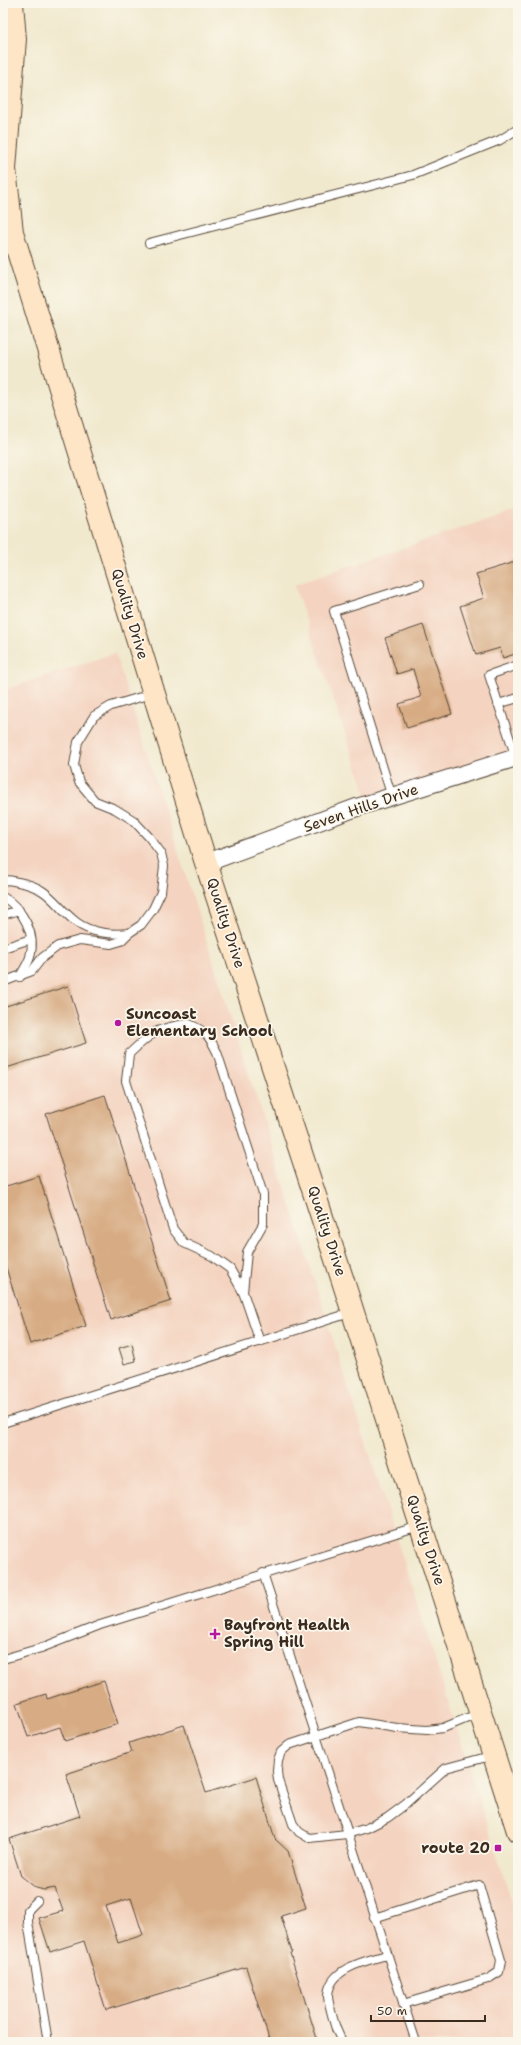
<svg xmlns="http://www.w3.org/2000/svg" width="521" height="2045" font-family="'Shantell Sans',sans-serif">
  <rect width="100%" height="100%" fill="#fbf7ec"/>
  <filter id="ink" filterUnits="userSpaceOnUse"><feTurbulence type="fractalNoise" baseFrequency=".025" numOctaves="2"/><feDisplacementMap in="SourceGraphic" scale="8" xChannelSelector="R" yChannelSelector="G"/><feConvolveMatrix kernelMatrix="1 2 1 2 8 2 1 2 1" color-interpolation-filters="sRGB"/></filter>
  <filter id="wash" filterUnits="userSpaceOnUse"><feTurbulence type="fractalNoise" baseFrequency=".012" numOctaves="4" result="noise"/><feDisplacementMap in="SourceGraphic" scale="16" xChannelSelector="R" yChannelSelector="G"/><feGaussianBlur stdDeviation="0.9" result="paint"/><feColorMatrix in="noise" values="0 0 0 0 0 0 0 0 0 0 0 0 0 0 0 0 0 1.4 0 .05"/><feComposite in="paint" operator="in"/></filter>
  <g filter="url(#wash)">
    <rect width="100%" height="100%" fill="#f1e9ce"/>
    <!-- built -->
    <g fill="#f4d3c0">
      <path d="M518 509V759L370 805 294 585Z"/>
      <path d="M115 653 518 1921V2042H3V690Z"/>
    </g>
    <g id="blocks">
      <!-- building -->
      <g fill="#d7ab83" fill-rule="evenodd">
        <path d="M518 561V653L503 658 500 648 476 655 460 606 484 598 476 574Z"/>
        <path d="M423 625 452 714 407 728 399 704 421 697 413 669 397 674 385 638Z"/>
        <path d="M68 986 86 1043 3 1069V1007Z"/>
        <path d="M105 1095 171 1301 111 1320 46 1114Z"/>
        <path d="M39 1176 86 1326 30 1344 3 1258V1187Z"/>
        <path d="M132 1344 136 1361 124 1364 119 1348Z"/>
        <path d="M104 1681 118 1724 65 1741 60 1727 28 1737 17 1703 46 1694 47 1699Z"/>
        <path d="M184 1725 206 1793 256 1777 275 1839 288 1851 306 1908 281 1916 292 1952 290 1953 318 2042H270L246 1967 106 2010 84 1941 50 1952 39 1918 63 1911 55 1888 44 1890 36 1888 21 1876 9 1839 80 1816 66 1774 132 1752 129 1743ZM131 1898 143 1935 118 1943 106 1906Z"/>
      </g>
    </g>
  </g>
  <g filter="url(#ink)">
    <use href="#blocks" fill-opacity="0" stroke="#564738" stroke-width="1"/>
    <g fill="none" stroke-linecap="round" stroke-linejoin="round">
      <defs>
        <g id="lane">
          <path d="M149 243 413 175 500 140 518 129"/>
          <path d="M498 704 518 698"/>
          <path d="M516 758 489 675 518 665"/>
          <path d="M392 797 334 611 420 584"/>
          <path d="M3 881C8 879 13 881 18 882 51 888 53 904 76 922 90 933 112 935 129 933"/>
          <path d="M3 897C22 908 37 934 30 957 28 964 23 970 20 977"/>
          <path d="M3 915 19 910"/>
          <path d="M3 948 31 939"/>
          <path d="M3 982 32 971 42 958 58 946 80 940 111 944 121 941 129 933 141 925 153 909 161 892 164 866 161 853 149 837 133 820 115 809 95 801 79 782 74 765 78 742 94 716 111 706 154 693"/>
          <path d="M189 1024C206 1031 209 1036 217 1052L263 1194V1224L247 1252 243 1292 230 1269 212 1256 184 1243 173 1229 126 1081 129 1054C152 1032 158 1027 189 1024Z"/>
          <path d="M243 1292 260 1342"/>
          <path d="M3 1423 353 1312"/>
          <path d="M263 1573 416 2042"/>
          <path d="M3 1659 41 1648 100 1625 419 1526"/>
          <path d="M480 1713 443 1728 427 1730 397 1728 359 1722 289 1745 281 1752 278 1760 277 1771 278 1780 293 1824 299 1832 309 1838 347 1834 367 1828 387 1818 406 1804 446 1768 494 1755"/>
          <path d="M37 1901 28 1910V1922L48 2042"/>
          <path d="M374 1918 479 1885 501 1960 499 1972 488 1979 403 2004"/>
          <path d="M343 2042C336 2033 334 2022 331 2011 330 2006 328 2001 328 1996 329 1968 365 1961 387 1955"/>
        </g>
        <path id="street" d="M206 863 358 807 518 757"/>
        <path id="secondary" d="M12 3 15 39 5 169 12 232 206 863 343 1281 518 1831"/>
      </defs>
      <!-- lane casing -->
      <use href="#lane" stroke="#564738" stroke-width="10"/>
      <!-- street casing -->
      <use href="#street" stroke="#564738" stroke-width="19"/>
      <!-- secondary casing -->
      <use href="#secondary" stroke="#564738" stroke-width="24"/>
      <!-- lane -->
      <use href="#lane" stroke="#fff" stroke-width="8"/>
      <!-- street -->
      <use href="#street" stroke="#fff" stroke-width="17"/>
      <!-- secondary -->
      <use href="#secondary" stroke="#fde5c5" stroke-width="22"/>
    </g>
  </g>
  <!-- markers -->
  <g fill="#b5179e" stroke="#fbf7ec" stroke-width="1.5">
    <circle cx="118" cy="1023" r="4"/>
    <path d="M213 1628h4v4h4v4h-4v4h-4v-4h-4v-4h4z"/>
    <rect x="494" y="1844" width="8" height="8" rx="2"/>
  </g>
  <g text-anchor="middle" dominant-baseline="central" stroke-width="3.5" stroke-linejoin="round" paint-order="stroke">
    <!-- street labels -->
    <g font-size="15" fill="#3b2a1e" stroke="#fbf7ec">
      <text transform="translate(130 614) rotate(73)">Quality Drive</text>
      <text transform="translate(361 808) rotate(-19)">Seven Hills Drive</text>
      <text transform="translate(226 923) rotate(72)">Quality Drive</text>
      <text transform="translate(327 1231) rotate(72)">Quality Drive</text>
      <text transform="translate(426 1540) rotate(72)">Quality Drive</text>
    </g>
    <!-- poi labels -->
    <g font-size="15" font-weight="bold" fill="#3b2a1e" stroke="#fbf7ec" text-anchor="start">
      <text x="126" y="1014">Suncoast<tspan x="126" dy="17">Elementary School</tspan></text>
      <text x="224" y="1625">Bayfront Health<tspan x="224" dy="17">Spring Hill</tspan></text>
      <text x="490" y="1848" text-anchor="end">route 20</text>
    </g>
  </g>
  <!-- margin -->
  <rect width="521" height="2045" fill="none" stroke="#fbf7ec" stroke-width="16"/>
  <!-- scale -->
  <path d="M371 2015v6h114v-6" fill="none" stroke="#3b2a1e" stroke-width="2"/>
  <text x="377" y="2015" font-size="12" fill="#3b2a1e" stroke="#fbf7ec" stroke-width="3" paint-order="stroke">50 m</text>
</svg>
